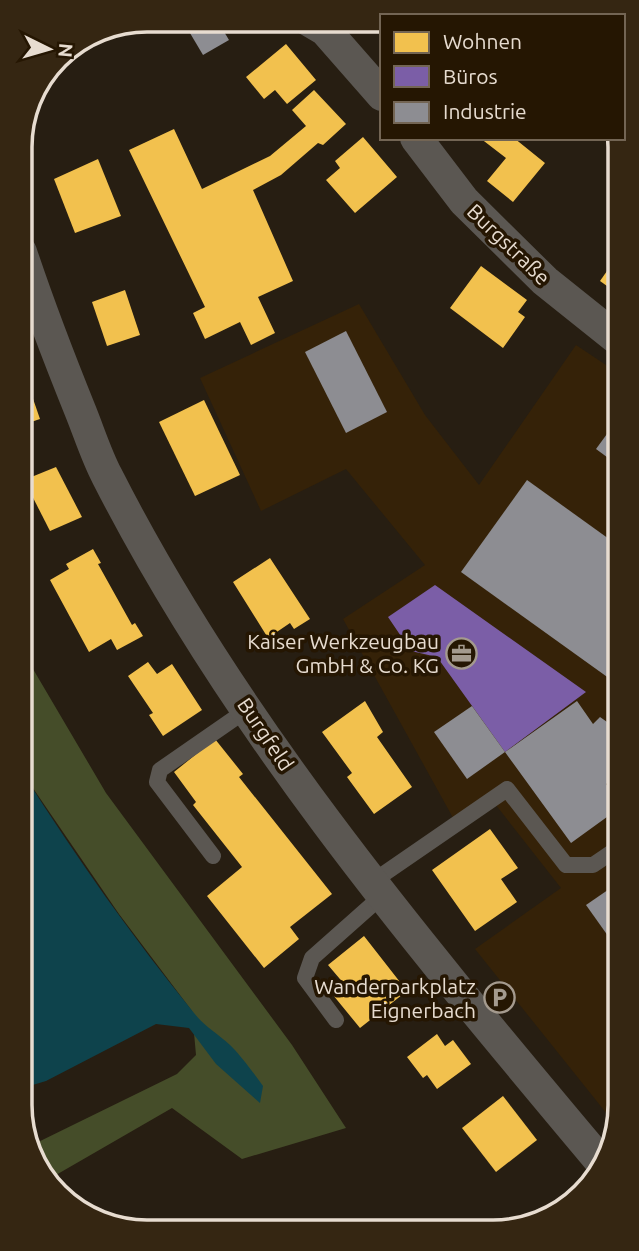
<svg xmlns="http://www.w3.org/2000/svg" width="639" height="1251" font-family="Ubuntu,sans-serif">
  <rect width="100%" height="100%" fill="#271e12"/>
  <!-- built -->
  <path fill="#352208" d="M359 304 425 415 479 485 576 345 615 371 619 1113 615 1124 475 949 561 888 492 800 457 825 343 619 425 565 346 469 261 511 200 378Z"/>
  <!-- forest -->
  <path fill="#454d29" d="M23 652 106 793 292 1045 346 1128 242 1159 172 1108 49 1179 28 1147 177 1074 196 1055 192 1011 119 914 24 775Z"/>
  <!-- water -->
  <path fill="#0e434c" d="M24 775C76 857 133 938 194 1013 205 1027 217 1033 230 1045 238 1052 256 1076 263 1086L260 1103 216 1064 189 1028 156 1024 46 1081 26 1087Z"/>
  <!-- homes -->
  <g fill="#f2c14e">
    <path d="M286 44 316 80 287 104 275 90 264 99 246 77Z"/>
    <path d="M314 90 346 124 323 145 318 143 281 175 253 190 293 281 258 297 275 333 251 345 240 322 205 339 193 313 205 307 129 150 174 129 202 189 270 156 306 126 292 110Z"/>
    <path d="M363 137 397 177 355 213 326 180 340 168 335 161Z"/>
    <path d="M480 138H514L545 163 513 202 487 181 506 158Z"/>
    <path d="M98 159 121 216 75 233 54 179Z"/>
    <path d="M614 261V291L600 281Z"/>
    <path d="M481 266 527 300 518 312 525 317 503 348 450 308Z"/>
    <path d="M125 290 140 335 107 346 92 302Z"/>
    <path d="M22 367 40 419 22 425Z"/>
    <path d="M204 400 240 475 195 496 159 422Z"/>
    <path d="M56 467 82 517 50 531 24 480Z"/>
    <path d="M93 549 101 563 98 564 132 625 135 623 143 636 117 650 111 639 89 652 50 580 69 569 66 564Z"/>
    <path d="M270 558 310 619 294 629 290 623 268 638 233 582Z"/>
    <path d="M148 662 157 674 172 664 202 710 163 736 149 715 153 713 128 676Z"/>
    <path d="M365 701 383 732 377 737 412 787 374 814 347 777 352 773 322 732Z"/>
    <path d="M215 739 243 774 239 777 332 894 290 927 299 939 264 968 207 896 242 867 193 805 196 802 174 772Z"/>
    <path d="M490 829 518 868 501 879 517 902 475 931 432 870Z"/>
    <path d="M364 936 407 991 360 1028 333 995 345 985 328 965Z"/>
    <path d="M437 1034 445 1046 453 1040 471 1064 437 1089 427 1075 423 1078 407 1057Z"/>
    <path d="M503 1096 537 1140 496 1172 462 1128Z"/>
  </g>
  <!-- offices -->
  <path fill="#7b5ea7" d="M435 585 586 692 505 752 437 657 411 651 388 617Z"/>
  <!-- industry -->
  <g fill="#8d8d92">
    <path d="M202 20H217L229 40 203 55 187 28Z"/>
    <path d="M346 331 387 412 346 433 305 352Z"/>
    <path d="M615 423V463L596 449Z"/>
    <path d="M527 480 616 544 617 684 461 572Z"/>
    <path d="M577 701 593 724 600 717 617 729V775L606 784 617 799 618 809 571 843 505 752Z"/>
    <path d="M472 706 505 752 467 779 434 732Z"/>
    <path d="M618 883V950L586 905Z"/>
  </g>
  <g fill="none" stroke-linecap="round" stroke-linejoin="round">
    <!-- lane -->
    <g stroke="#5b5752" stroke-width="16">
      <path d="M213 856 157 782 160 770 248 709"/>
      <path d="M372 882 507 789 566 865H593L618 848"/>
      <path d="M336 1020 305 978 312 958 383 895"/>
    </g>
    <!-- street -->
    <g stroke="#5b5752" stroke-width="32">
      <path d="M308 20 325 30 382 95"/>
      <path d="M416 138 464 201 545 281 615 337"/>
      <path d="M21 252C39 306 59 358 80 410 89 432 96 455 107 476 235 728 421 947 601 1162"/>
    </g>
  </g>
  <!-- icons -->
  <defs>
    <symbol id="office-ring" viewBox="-11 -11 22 22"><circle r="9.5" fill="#251602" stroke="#a49a8e" stroke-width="1.5"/><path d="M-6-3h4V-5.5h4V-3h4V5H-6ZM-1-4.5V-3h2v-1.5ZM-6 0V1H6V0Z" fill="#a49a8e"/></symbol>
    <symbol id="parking-ring" viewBox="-11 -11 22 22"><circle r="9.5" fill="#251602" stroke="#a49a8e" stroke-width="1.5"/><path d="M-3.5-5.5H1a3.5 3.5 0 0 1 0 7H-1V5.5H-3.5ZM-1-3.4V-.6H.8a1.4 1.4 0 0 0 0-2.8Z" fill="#a49a8e"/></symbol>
  </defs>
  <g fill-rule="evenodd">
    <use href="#office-ring" x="444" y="636" width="35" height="35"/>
    <use href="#parking-ring" x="482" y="980" width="35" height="35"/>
  </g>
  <g text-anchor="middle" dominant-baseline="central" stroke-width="7" stroke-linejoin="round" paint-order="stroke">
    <!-- street labels -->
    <g font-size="21" fill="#e7dcd0" stroke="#251602">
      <text transform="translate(509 244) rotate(44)">Burgstraße</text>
      <text transform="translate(266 734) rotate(56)">Burgfeld</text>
    </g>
    <!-- poi labels -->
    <g font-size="21" fill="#e7dcd0" stroke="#251602" text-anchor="end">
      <text x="439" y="641">Kaiser Werkzeugbau<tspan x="439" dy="24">GmbH &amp; Co. KG</tspan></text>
      <text x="476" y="986">Wanderparkplatz<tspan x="476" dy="24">Eignerbach</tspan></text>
    </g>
  </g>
  <!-- crop -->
  <path d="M0 0H639V1251H0ZM147 32H493A115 115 0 0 1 608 147V1105A115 115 0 0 1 493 1220H147A115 115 0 0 1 32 1105V147A115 115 0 0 1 147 32Z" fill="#352612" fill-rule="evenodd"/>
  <path fill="none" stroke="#e7dcd0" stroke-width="3.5" d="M147 32H493A115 115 0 0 1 608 147V1105A115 115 0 0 1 493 1220H147A115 115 0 0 1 32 1105V147A115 115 0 0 1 147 32Z"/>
  <!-- legend -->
  <rect x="380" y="14" width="245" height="126" fill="#251602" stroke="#736554" stroke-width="2"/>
  <rect x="394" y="32" width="35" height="21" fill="#f2c14e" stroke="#736554" stroke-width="2"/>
  <text x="443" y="49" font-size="21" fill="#e7dcd0">Wohnen</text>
  <rect x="394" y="66" width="35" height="21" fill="#7b5ea7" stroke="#736554" stroke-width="2"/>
  <text x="443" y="84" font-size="21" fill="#e7dcd0">Büros</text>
  <rect x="394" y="102" width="35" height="21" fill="#8d8d92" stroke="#736554" stroke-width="2"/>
  <text x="443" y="119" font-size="21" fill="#e7dcd0">Industrie</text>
  <!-- north arrow -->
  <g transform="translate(49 49) rotate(95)" stroke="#251602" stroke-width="5" paint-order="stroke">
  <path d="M0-5L12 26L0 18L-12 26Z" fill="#e7dcd0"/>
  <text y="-10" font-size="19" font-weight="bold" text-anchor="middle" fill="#e7dcd0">N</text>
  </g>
</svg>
